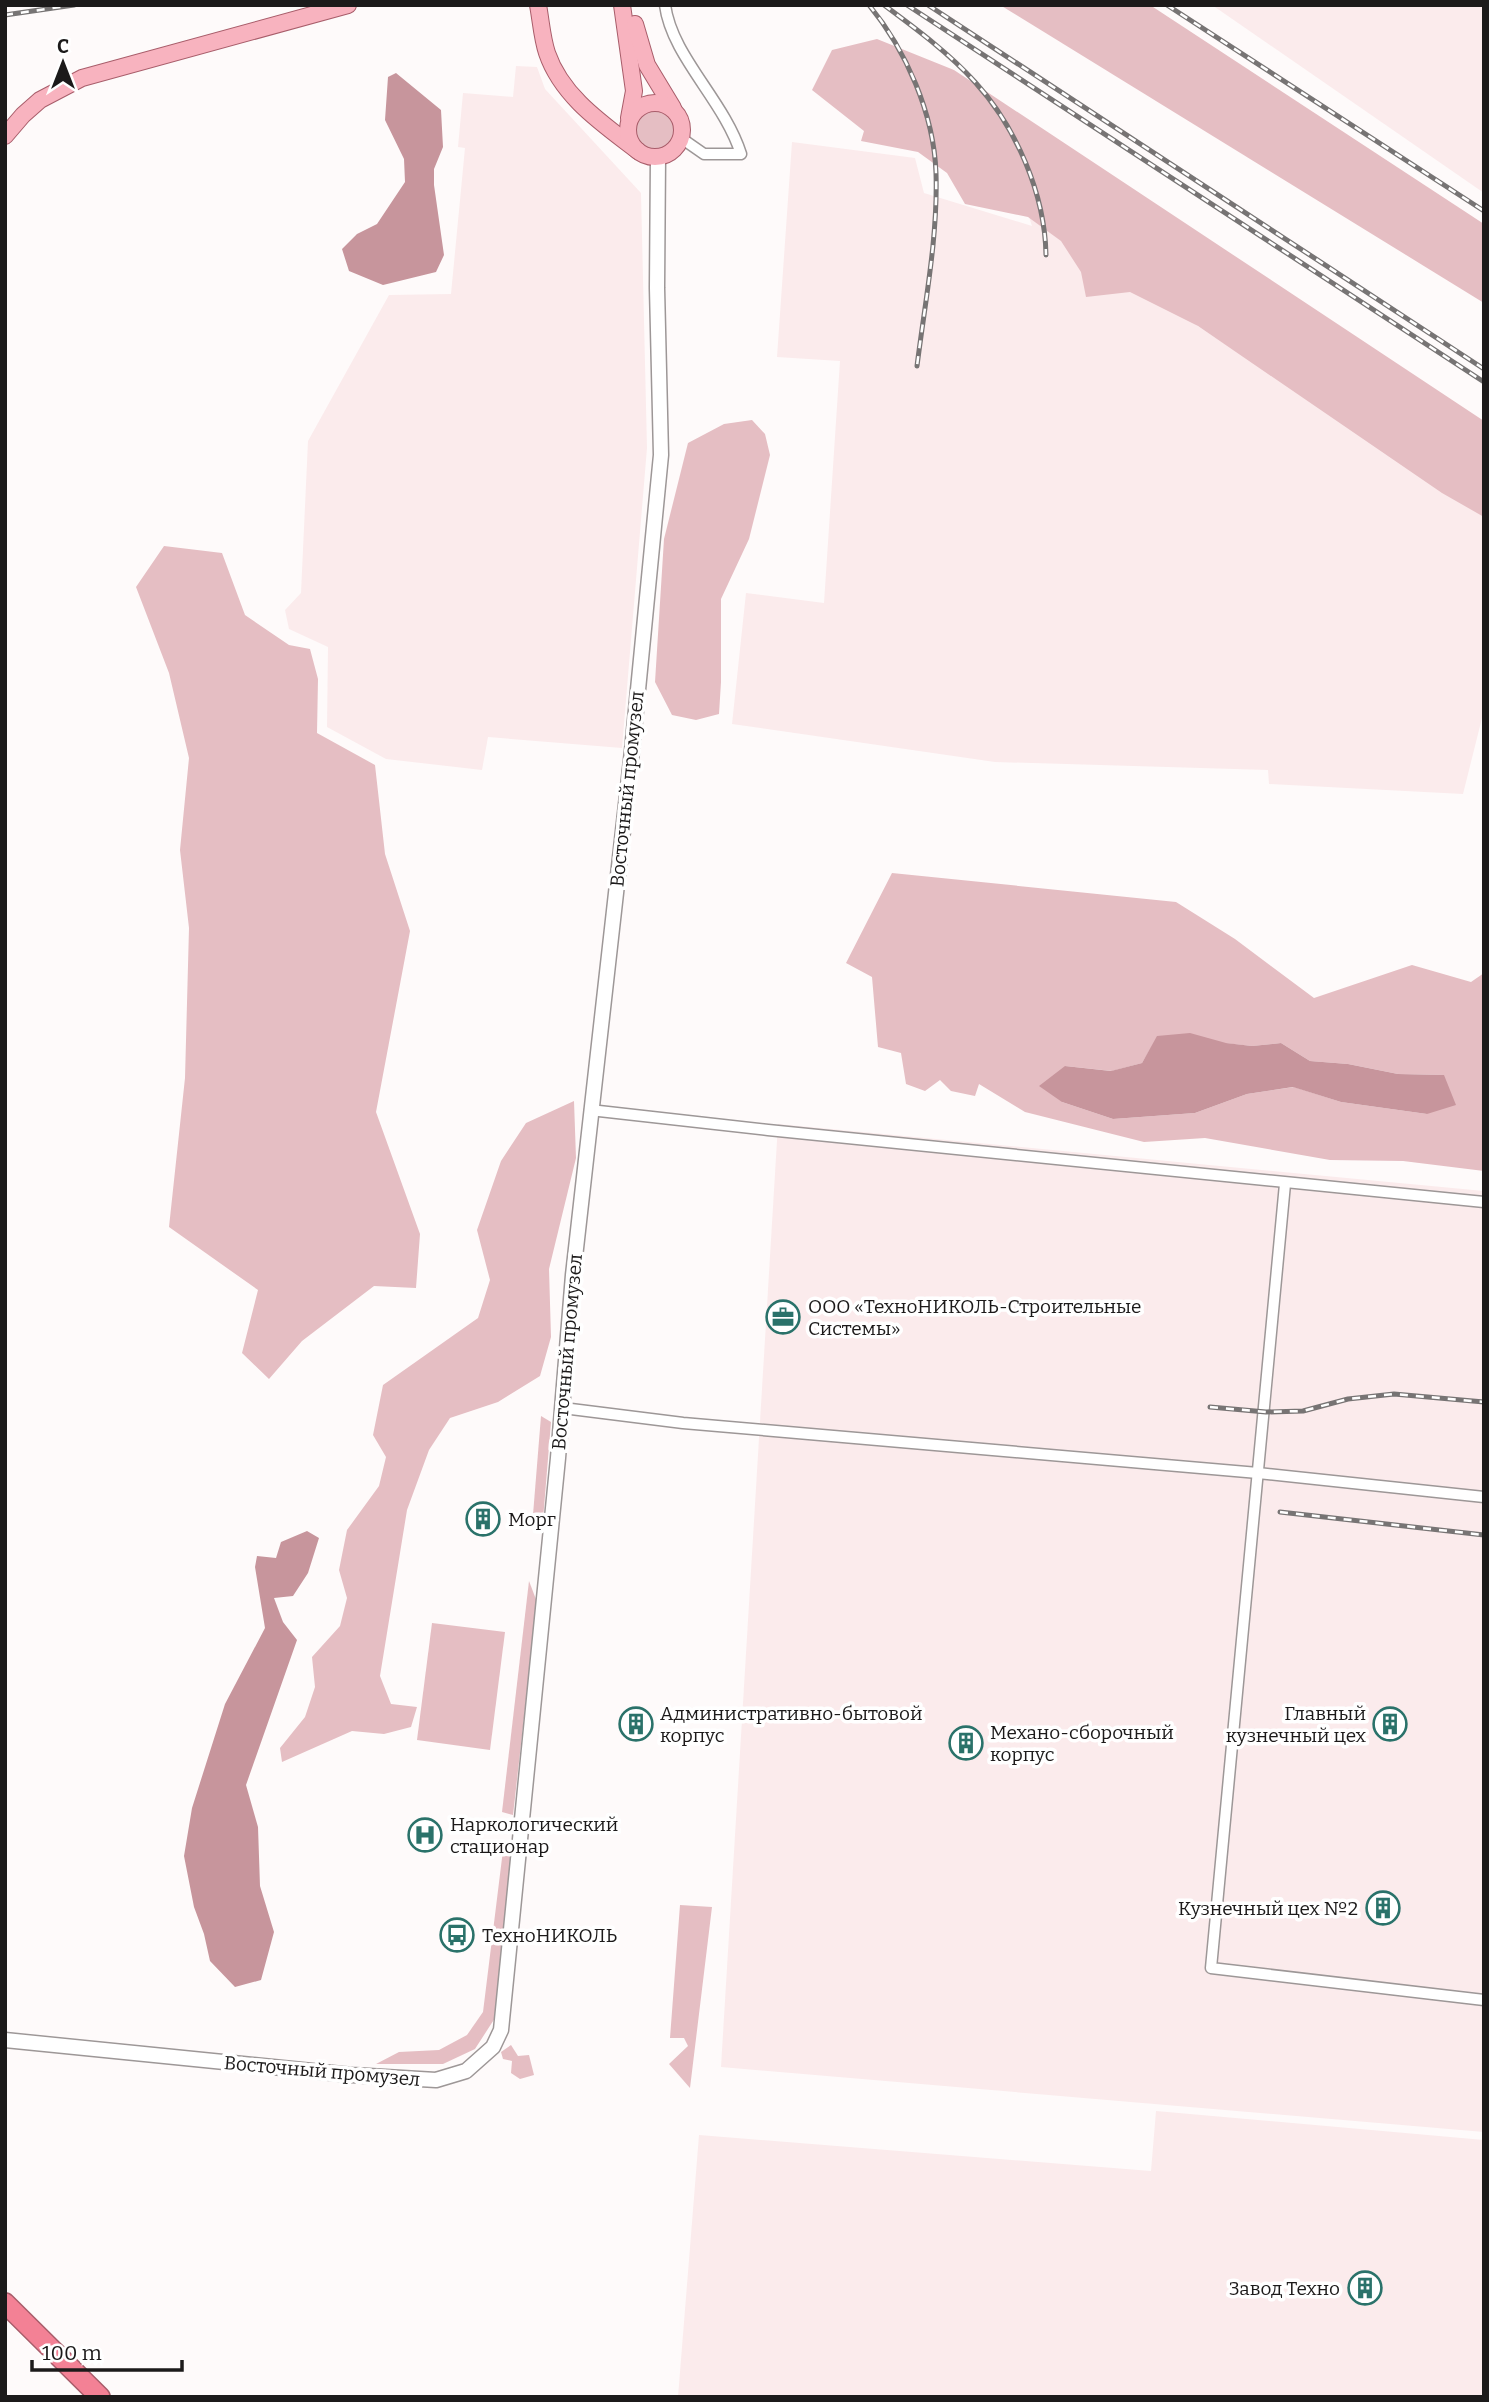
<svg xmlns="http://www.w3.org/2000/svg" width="1489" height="2402" font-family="Bitter,serif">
  <rect width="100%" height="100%" fill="#fefafa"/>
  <!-- built -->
  <g fill="#fbebec">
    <path d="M1212 5H1484V193Z"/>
    <path d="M516 66 537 67 545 89 641 193 647 448 622 748 488 737 482 770 386 759 327 727 328 647 289 629 285 610 301 593 308 441 389 295 451 294 465 148 458 147 463 93 513 97Z"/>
    <path d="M792 142 915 158 924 193 1032 226 1020 189 1074 244 1484 516V710L1463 794 1269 784 1268 770 995 762 732 724 746 593 824 603 840 361 777 357Z"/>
    <path d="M778 1124 1484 1191V2132L721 2067Z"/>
    <path d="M1156 2111 1484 2140V2397H678L699 2135 1151 2171Z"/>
  </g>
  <!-- green -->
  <g fill="#e5bec3" fill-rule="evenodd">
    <path d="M1000 5H1150L1484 224V303Z"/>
    <path d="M877 39 954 70 1484 421V517L1442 493 1198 326 1130 292 1086 297 1081 272 1061 241 1028 217 965 204 947 173 918 152 861 141 864 131 812 90 832 50Z"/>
    <circle cx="655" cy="130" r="23"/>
    <path d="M752 420 765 434 770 455 749 539 721 599V682L719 714 696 720 672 715 655 682 664 539 688 443 724 424Z"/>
    <path d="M164 546 222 553 245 615 289 645 310 649 318 679 317 733 375 765 385 854 410 931 376 1112 420 1234 416 1288 374 1286 302 1341 269 1379 242 1353 258 1290 169 1227 185 1078 189 928 180 850 189 758 169 673 136 587Z"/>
    <path d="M892 873 1176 902 1235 939 1314 998 1412 965 1471 982 1484 973V1171L1403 1161 1330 1160 1205 1138 1144 1142 1025 1112 979 1084 975 1096 951 1091 940 1080 925 1091 906 1084 901 1053 878 1047 872 977 846 963ZM1158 1036 1252 1046 1281 1043 1310 1061 1348 1064 1398 1074 1444 1075 1427 1114 1341 1102 1294 1087 1247 1094 1195 1113 1113 1119 1062 1102 1065 1066 1112 1071 1142 1063Z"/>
    <path d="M574 1101 576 1158 549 1269 551 1337 540 1376 498 1402 450 1418 429 1450 407 1510 380 1676 391 1704 417 1707 411 1727 384 1734 352 1731 282 1762 280 1748 305 1717 315 1687 312 1657 340 1626 347 1598 339 1570 347 1530 379 1486 386 1457 373 1435 383 1385 478 1318 490 1280 477 1230 501 1161 526 1123Z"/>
    <path d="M541 1416 551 1422 542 1532 532 1527Z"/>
    <path d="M529 1581 537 1602 513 1815 502 1812Z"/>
    <path d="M432 1623 505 1632 490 1750 417 1740Z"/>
    <path d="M504 1842 512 1854 495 2018 475 2049 443 2064H376L399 2052 439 2050 467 2035 483 2012Z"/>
    <path d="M680 1905 712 1907 690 2088 669 2064 688 2046 684 2038H670Z"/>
    <path d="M511 2045 518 2056 529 2055 534 2075 520 2079 511 2073 512 2061 503 2059 501 2052Z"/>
  </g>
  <!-- water -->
  <g fill="#c7959c">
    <path d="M396 73 441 110 443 147 434 169V185L444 255 436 272 383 285 349 271 342 249 357 234 377 224 405 182 404 159 385 120 388 77Z"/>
    <path d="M1190 1033 1226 1043 1252 1046 1281 1043 1310 1061 1348 1064 1398 1074 1444 1075 1456 1105 1427 1114 1341 1102 1293 1087 1247 1094 1195 1113 1113 1119 1062 1102 1039 1086 1065 1066 1111 1071 1142 1063 1157 1036Z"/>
    <path d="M307 1531 319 1538 308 1573 293 1596 274 1598 283 1622 297 1640 246 1785 258 1827 260 1886 274 1932 261 1980 235 1987 210 1961 204 1934 194 1907 184 1856 192 1808 225 1704 265 1628 255 1567 257 1556 276 1558 281 1542Z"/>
  </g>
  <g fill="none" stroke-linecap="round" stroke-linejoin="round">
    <defs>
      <g id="street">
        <path d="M665 5C672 57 724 100 741 154H704L681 138"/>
        <path d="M590 1110 768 1130 1484 1202"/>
        <path d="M1285 1184 1211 1968 1484 2000"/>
        <path d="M563 1408 683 1423 1258 1473 1484 1497"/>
      </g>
      <path id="secondary" d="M5 2040 352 2075 436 2080 466 2071 493 2047 501 2030 558 1458 573 1275 632 751 661 455 657 288 658 157"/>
      <g id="primary">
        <path d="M538 5C541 21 542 38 547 53 562 97 603 124 638 151"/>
        <path d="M622 5 634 91 629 118"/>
        <path d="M635 24 647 65 673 108"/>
        <circle cx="655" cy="130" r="27"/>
        <path d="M5 136 23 115 40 100 82 78 348 5"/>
      </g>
      <path id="highway" d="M5 2303 100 2397"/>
    </defs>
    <!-- street casing -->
    <use href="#street" stroke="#9d9797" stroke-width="13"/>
    <!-- secondary casing -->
    <use href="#secondary" stroke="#9d9797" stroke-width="17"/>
    <!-- primary casing -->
    <use href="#primary" stroke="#a85d6a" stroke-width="18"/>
    <!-- highway casing -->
    <use href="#highway" stroke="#a85d6a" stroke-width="22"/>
    <!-- street -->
    <use href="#street" stroke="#fff" stroke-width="10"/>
    <!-- secondary -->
    <use href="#secondary" stroke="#fff" stroke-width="14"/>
    <!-- primary -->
    <use href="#primary" stroke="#f8b3bf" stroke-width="16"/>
    <!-- highway -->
    <use href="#highway" stroke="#f38195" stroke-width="19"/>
    <defs>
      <g id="rail">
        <path d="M869 5C906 50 934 114 936 173 938 237 925 302 917 366"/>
        <path d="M884 5C915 28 949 53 975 82 1016 127 1045 194 1046 255"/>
        <path d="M907 5 1484 382"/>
        <path d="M928 5 1484 369"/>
        <path d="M1167 5 1484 211"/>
        <path d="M5 15 74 5"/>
        <path d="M1210 1407 1266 1412 1303 1411 1348 1399 1394 1394 1484 1402"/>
        <path d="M1280 1512 1484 1535"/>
      </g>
    </defs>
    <!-- rail casing -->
    <use href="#rail" stroke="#777474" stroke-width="5"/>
    <!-- rail -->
    <use href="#rail" stroke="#fff" stroke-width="2.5" stroke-dasharray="8" stroke-linecap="butt"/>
  </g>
  <!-- icons -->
  <defs>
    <symbol id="office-ring" viewBox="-11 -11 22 22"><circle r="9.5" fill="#fff" stroke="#2a726a" stroke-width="1.5"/><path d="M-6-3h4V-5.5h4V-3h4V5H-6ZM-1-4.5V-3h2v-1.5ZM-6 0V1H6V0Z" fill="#2a726a"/></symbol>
    <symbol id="building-ring" viewBox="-11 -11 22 22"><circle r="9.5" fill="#fff" stroke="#2a726a" stroke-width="1.5"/><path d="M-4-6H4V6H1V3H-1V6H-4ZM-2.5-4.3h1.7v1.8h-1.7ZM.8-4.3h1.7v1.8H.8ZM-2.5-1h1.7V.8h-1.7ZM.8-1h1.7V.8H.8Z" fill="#2a726a"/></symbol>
    <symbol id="hospital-ring" viewBox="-11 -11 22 22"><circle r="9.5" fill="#fff" stroke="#2a726a" stroke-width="1.5"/><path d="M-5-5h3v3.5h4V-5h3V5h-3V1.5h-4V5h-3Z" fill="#2a726a"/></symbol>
    <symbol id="bus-ring" viewBox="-11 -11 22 22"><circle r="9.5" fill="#fff" stroke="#2a726a" stroke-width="1.5"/><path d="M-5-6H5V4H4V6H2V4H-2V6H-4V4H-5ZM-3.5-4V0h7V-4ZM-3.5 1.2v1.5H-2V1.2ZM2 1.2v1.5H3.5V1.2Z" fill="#2a726a"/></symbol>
  </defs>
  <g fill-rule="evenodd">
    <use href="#office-ring" x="764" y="1298" width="38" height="38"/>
    <use href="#building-ring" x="464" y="1500" width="38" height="38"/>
    <use href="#building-ring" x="617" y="1705" width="38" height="38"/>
    <use href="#building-ring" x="1371" y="1705" width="38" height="38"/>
    <use href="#building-ring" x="947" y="1724" width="38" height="38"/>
    <use href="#hospital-ring" x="406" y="1816" width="38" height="38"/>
    <use href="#building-ring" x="1364" y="1889" width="38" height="38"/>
    <use href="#bus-ring" x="438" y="1916" width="38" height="38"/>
    <use href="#building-ring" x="1346" y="2269" width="38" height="38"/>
  </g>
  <g text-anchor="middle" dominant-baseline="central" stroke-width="7" stroke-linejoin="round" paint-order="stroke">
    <!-- street labels -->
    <g font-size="19" fill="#1c1a1a" stroke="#fff">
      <text transform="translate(627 789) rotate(-84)">Восточный промузел</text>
      <text transform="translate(567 1352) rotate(-85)">Восточный промузел</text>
      <text transform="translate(322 2071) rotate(5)">Восточный промузел</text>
    </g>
    <!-- poi labels -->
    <g font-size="19" fill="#1c1a1a" stroke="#fff" text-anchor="start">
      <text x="808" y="1306">ООО «ТехноНИКОЛЬ-Строительные<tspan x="808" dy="22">Системы»</tspan></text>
      <text x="508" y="1519">Морг</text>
      <text x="660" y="1713">Административно-бытовой<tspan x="660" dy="22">корпус</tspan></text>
      <text x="1366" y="1713" text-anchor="end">Главный<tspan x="1366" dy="22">кузнечный цех</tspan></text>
      <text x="990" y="1732">Механо-сборочный<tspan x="990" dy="22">корпус</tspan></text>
      <text x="450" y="1824">Наркологический<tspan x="450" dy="22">стационар</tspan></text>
      <text x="1358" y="1908" text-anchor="end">Кузнечный цех №2</text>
      <text x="482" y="1935">ТехноНИКОЛЬ</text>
      <text x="1340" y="2288" text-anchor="end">Завод Техно</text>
    </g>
  </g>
  <!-- border -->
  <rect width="1489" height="2402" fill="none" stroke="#1c1a1a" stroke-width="14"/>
  <!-- north arrow -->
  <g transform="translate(63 63)" stroke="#ffffff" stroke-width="5" paint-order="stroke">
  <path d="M0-5L12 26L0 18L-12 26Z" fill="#1c1a1a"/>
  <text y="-10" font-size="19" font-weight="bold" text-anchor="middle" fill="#1c1a1a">С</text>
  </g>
  <!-- scale -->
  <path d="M32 2360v10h150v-10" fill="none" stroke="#1c1a1a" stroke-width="3.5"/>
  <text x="42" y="2360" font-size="21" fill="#1c1a1a" stroke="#ffffff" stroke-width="5" paint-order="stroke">100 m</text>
</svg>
